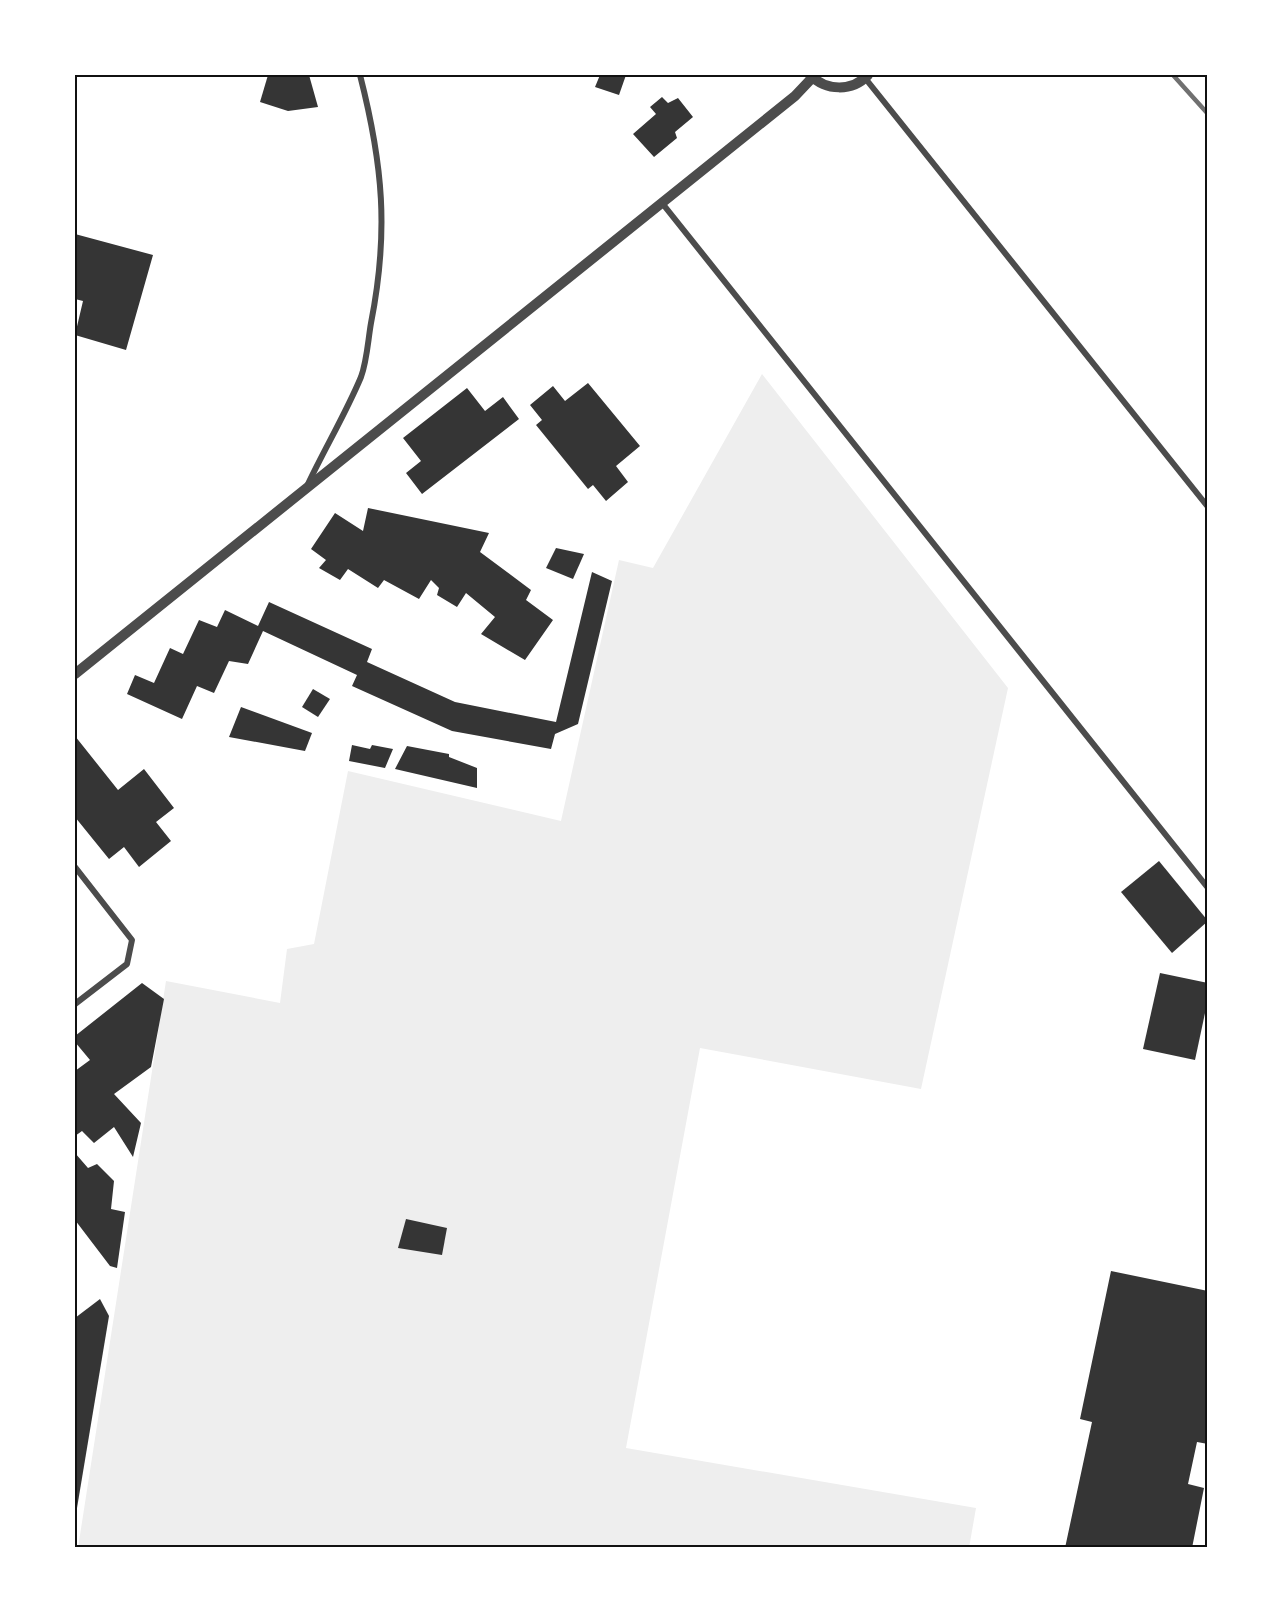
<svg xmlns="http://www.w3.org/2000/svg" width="1283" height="1623" font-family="'Sofia Sans Condensed',sans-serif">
  <rect width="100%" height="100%" fill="#fff"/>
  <!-- green -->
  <path fill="#eee" d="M762 374 1008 688 921 1089 700 1048 626 1448 976 1508 969 1548H78L166 981 280 1003 287 949 314 944 348 771 561 821 619 560 653 568Z"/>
  <!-- building -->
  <g fill="#353535">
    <path d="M268 75H309L318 107 288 111 260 102Z"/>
    <path d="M600 75H626L619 95 595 87Z"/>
    <path d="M662 97 668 103 678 98 693 117 675 132 677 138 654 157 633 134 656 114 650 107Z"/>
    <path d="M75 234 153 255 126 350 75 335 83 301 75 299Z"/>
    <path d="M588 383 640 446 616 466 628 482 606 501 593 485 588 489 536 425 542 420 530 405 553 386 565 401Z"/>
    <path d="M467 388 485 411 503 397 519 419 422 494 406 473 421 461 403 438Z"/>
    <path d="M368 508 489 533 480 552 531 590 526 600 553 620 525 660 481 634 495 617 466 593 457 607 437 595 439 588 431 580 419 599 384 580 378 588 348 569 340 580 319 568 326 560 311 549 335 513 363 531Z"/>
    <path d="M556 548 584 554 573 579 546 568Z"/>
    <path d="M592 572 612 581 578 724 555 734 551 749 452 731 352 686 357 675 263 631 248 664 229 661 214 693 197 686 182 719 127 694 135 675 154 683 170 648 183 654 199 620 217 627 225 610 258 626 269 602 372 649 367 662 455 702 556 722Z"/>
    <path d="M313 689 330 699 318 717 302 707Z"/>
    <path d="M241 707 312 733 305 751 229 737Z"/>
    <path d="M75 736 118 790 144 769 174 808 156 822 171 841 139 867 124 847 109 859 75 817Z"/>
    <path d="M352 745 370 749 372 745 393 749 385 768 349 761Z"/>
    <path d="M407 746 449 754V757L477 768V788L395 769Z"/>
    <path d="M1159 861 1208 921 1172 953 1121 892Z"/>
    <path d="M1160 973 1208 983V999L1195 1060 1143 1049Z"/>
    <path d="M142 983 164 999 151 1067 114 1094 141 1123 133 1157 114 1127 94 1143 82 1131 75 1136V1071L90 1060 75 1042V1036Z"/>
    <path d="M75 1153 88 1168 97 1164 114 1181 111 1209 125 1212 117 1268 110 1266 75 1220Z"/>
    <path d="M406 1219 447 1228 442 1255 398 1248Z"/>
    <path d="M1111 1271 1208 1291V1444L1197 1442 1188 1484 1204 1488 1192 1548H1065L1092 1422 1080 1419Z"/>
    <path d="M100 1299 109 1316 75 1520V1318Z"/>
  </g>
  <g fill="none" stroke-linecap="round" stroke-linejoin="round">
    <!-- minor -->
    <g stroke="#4c4c4c" stroke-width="6">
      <path d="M865 78 1208 507"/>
      <path d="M662 203 1208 888"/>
      <path d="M308 484C325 448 346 413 361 377 367 361 368 340 371 323 389 232 383 165 360 75"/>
      <path d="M75 867 132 940 127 964 75 1004"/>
    </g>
    <!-- tertiary -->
    <g stroke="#4c4c4c" stroke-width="10">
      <path d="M810 75C826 91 852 92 868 75"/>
      <path d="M75 674 795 96 812 78"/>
    </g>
    <!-- rail -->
    <path stroke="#707070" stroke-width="4.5" d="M1173 75 1208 114"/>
  </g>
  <!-- border -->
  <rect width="1283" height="1623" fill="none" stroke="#ffffff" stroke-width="153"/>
  <rect x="76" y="76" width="1130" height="1470" fill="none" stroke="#111" stroke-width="2"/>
</svg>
